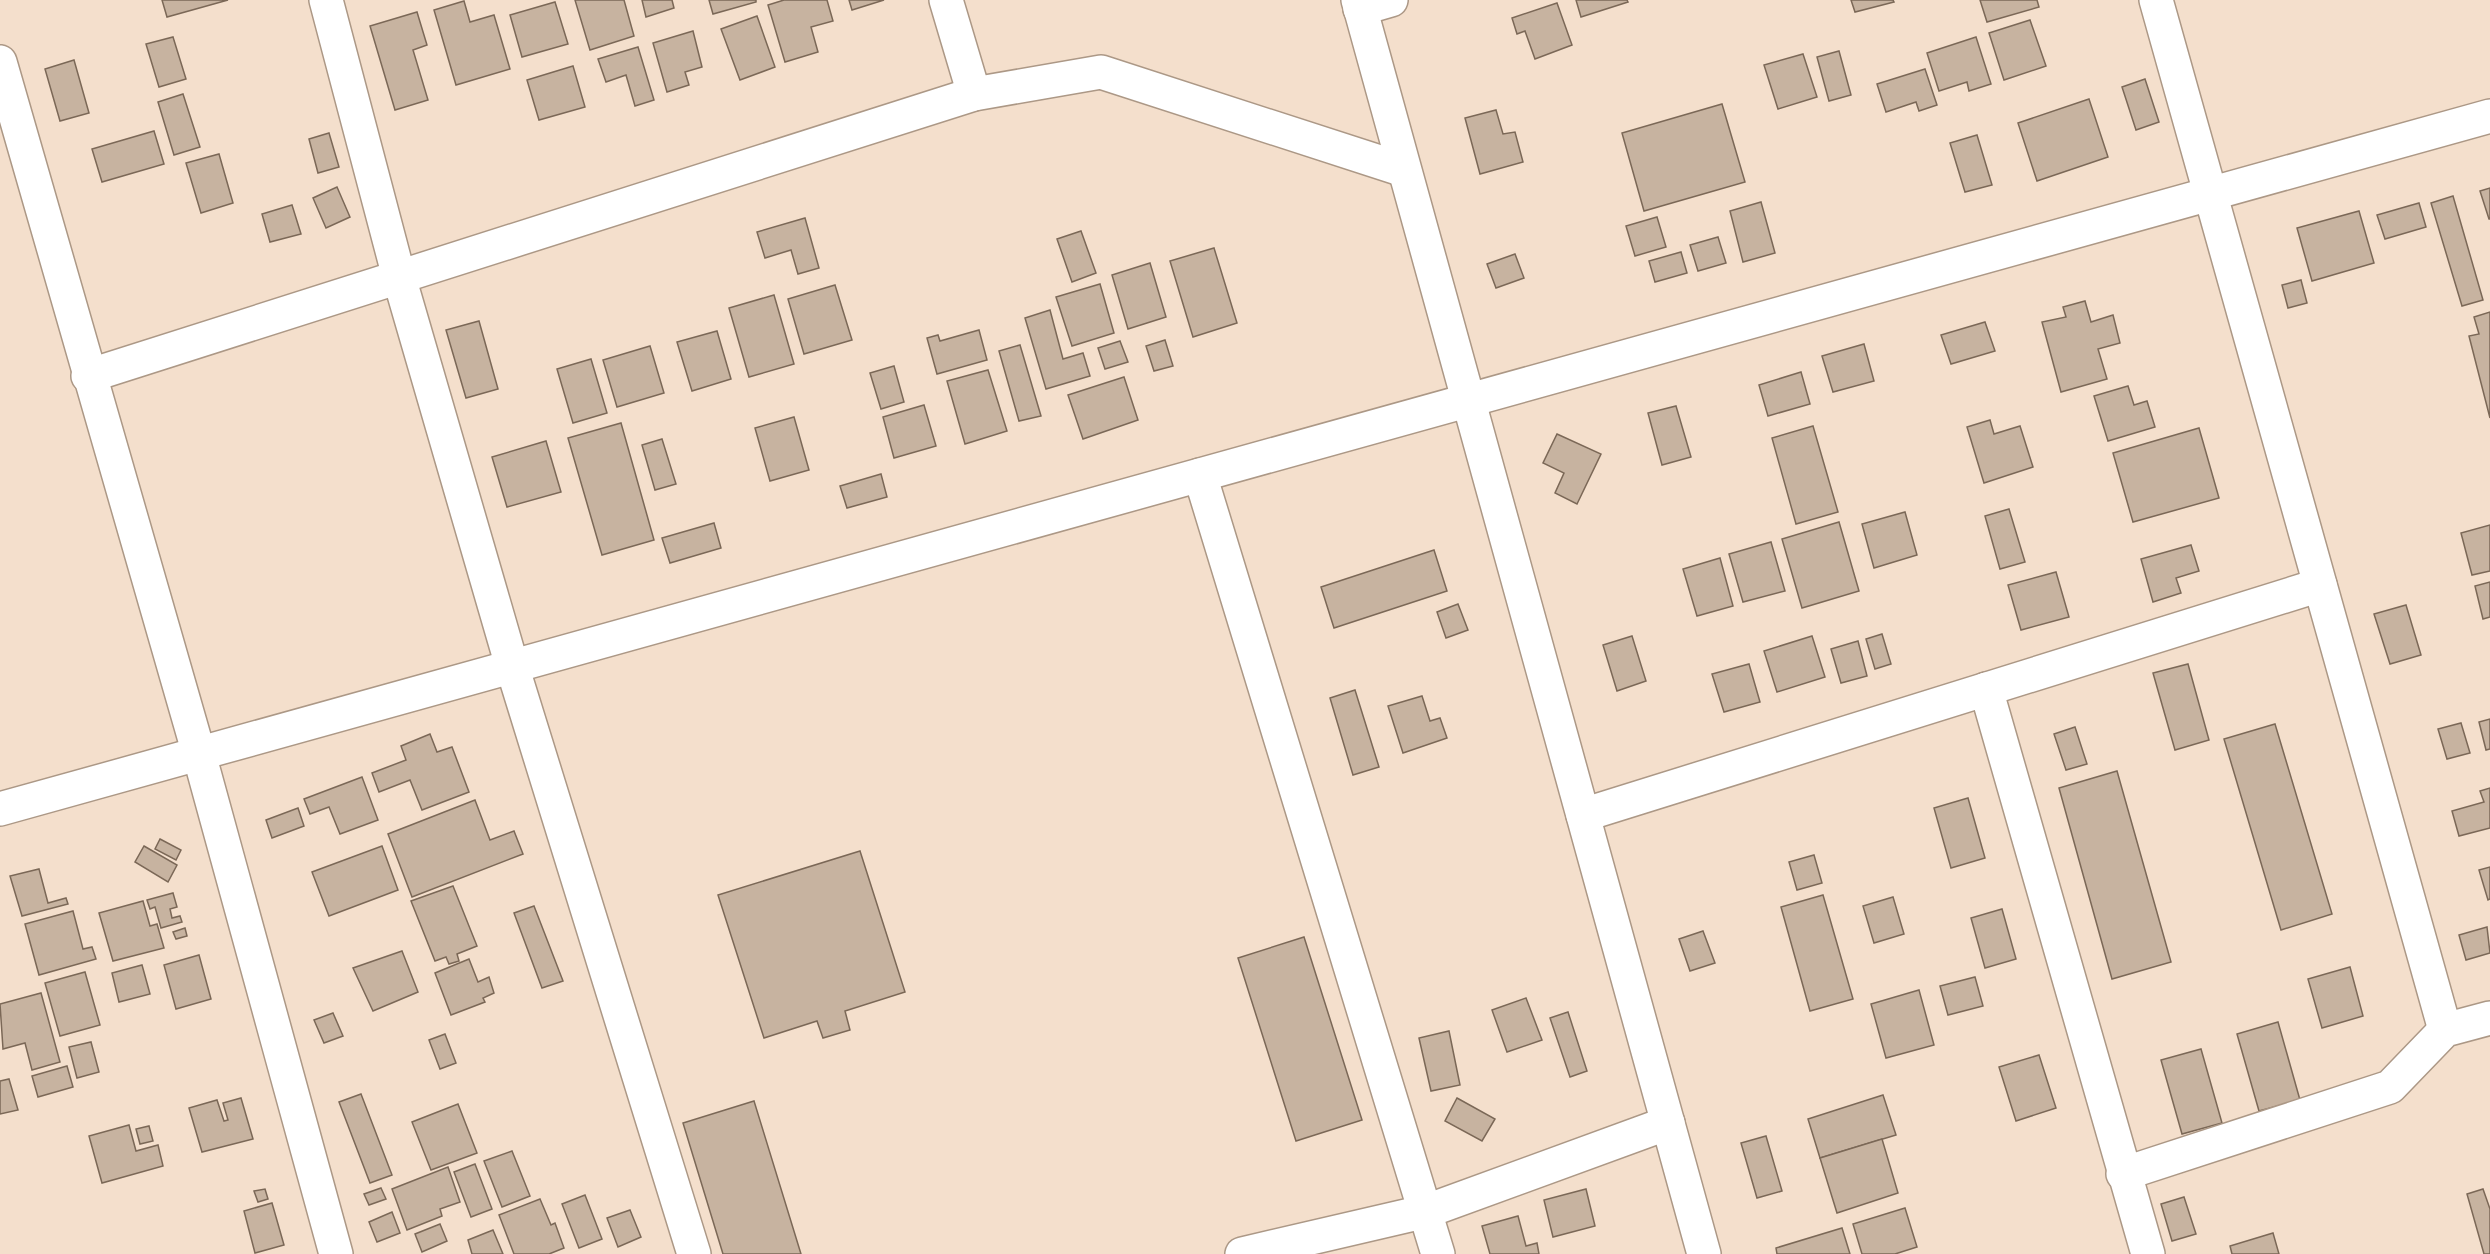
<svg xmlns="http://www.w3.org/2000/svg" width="2490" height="1254" font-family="Ubuntu,sans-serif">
  <rect width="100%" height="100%" fill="#f4dfcc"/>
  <!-- building -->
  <g fill="#c7b3a0" stroke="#7b6857" stroke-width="1.5">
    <path d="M162 0H228L167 17Z"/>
    <path d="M575 0H624L634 36 590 50Z"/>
    <path d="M642 0H672L674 8 646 17Z"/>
    <path d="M709 0H756V2L713 14Z"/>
    <path d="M784 0H827L833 21 811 27 818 52 785 62 768 5Z"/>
    <path d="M849 0H884L852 10Z"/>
    <path d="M1576 0H1627L1628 2 1581 17Z"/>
    <path d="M1851 0H1893L1894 2 1855 12Z"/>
    <path d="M1980 0H2037L2039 7 1987 22Z"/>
    <path d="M464 1 470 22 494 15 510 69 456 85 434 10Z"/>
    <path d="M555 2 568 44 522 57 510 15Z"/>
    <path d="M1557 3 1572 45 1535 59 1525 31 1517 34 1512 18Z"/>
    <path d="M417 12 427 45 413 50 428 100 395 110 370 26Z"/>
    <path d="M757 16 775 67 740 80 721 29Z"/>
    <path d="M2030 20 2046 66 2004 80 1989 33Z"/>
    <path d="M693 31 702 67 685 72 689 85 667 92 653 43Z"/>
    <path d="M173 37 186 79 159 87 146 44Z"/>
    <path d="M1976 37 1991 84 1969 91 1967 82 1939 91 1927 53Z"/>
    <path d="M638 47 654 100 635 106 626 75 606 82 598 59Z"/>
    <path d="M1839 51 1851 95 1829 101 1817 57Z"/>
    <path d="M1803 54 1817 97 1778 109 1764 65Z"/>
    <path d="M74 60 89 113 60 121 45 69Z"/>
    <path d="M573 66 585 107 539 120 527 80Z"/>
    <path d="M1925 69 1937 105 1919 111 1916 102 1886 112 1877 84Z"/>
    <path d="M2145 79 2159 122 2136 130 2122 87Z"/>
    <path d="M183 94 200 147 174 155 158 102Z"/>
    <path d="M2089 99 2108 157 2037 181 2018 123Z"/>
    <path d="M1722 104 1745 182 1644 211 1622 133Z"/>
    <path d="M1496 110 1503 134 1515 132 1523 162 1480 174 1465 118Z"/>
    <path d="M154 131 164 164 102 182 92 149Z"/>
    <path d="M329 133 339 167 318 173 309 139Z"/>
    <path d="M1977 135 1992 185 1965 192 1950 143Z"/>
    <path d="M219 154 233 203 201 213 186 163Z"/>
    <path d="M337 187 350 217 326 228 313 198Z"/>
    <path d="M2490 188V219H2489L2480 191Z"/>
    <path d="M2453 196 2483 300 2462 306 2431 203Z"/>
    <path d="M1761 202 1775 253 1743 262 1730 211Z"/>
    <path d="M2419 203 2426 227 2385 239 2377 215Z"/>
    <path d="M292 205 301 234 270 242 262 214Z"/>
    <path d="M2359 211 2374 263 2312 281 2297 228Z"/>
    <path d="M1657 217 1666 247 1635 256 1626 226Z"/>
    <path d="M805 218 819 268 798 274 791 250 765 258 757 232Z"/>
    <path d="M1081 231 1096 273 1072 282 1057 239Z"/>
    <path d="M1718 237 1726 263 1698 271 1690 245Z"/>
    <path d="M1214 248 1237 323 1193 337 1170 261Z"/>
    <path d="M1681 252 1687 273 1655 282 1649 261Z"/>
    <path d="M1515 254 1524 278 1496 288 1487 264Z"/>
    <path d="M1150 263 1166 317 1128 329 1112 275Z"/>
    <path d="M2301 280 2307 303 2288 308 2282 285Z"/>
    <path d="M1100 284 1114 333 1072 346 1056 297Z"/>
    <path d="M835 285 852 340 804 354 788 299Z"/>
    <path d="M774 295 794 364 749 377 729 308Z"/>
    <path d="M2085 301 2091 322 2113 315 2120 343 2098 349 2107 379 2061 392 2042 322 2066 317 2063 307Z"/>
    <path d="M1050 310 1063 359 1083 353 1090 376 1046 389 1025 318Z"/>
    <path d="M2490 312V418L2469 336 2479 334 2474 317Z"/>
    <path d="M479 321 498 389 466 398 446 330Z"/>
    <path d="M1985 322 1995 351 1951 364 1941 335Z"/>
    <path d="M979 330 987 360 937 374 927 338 938 335 940 341Z"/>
    <path d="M717 331 731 379 692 391 677 342Z"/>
    <path d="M1165 340 1173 366 1154 371 1146 346Z"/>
    <path d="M1120 341 1128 362 1105 369 1098 348Z"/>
    <path d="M1864 344 1874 381 1833 392 1822 356Z"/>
    <path d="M1020 345 1041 416 1019 421 999 351Z"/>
    <path d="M650 346 664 393 617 407 603 360Z"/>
    <path d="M591 359 607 413 573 423 557 369Z"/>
    <path d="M894 366 904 402 881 409 870 373Z"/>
    <path d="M988 370 1007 431 965 444 947 381Z"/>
    <path d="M1801 372 1810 404 1768 416 1759 385Z"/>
    <path d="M1124 377 1138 420 1083 439 1068 395Z"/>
    <path d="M2128 386 2134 405 2147 401 2155 427 2108 441 2094 396Z"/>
    <path d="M924 405 936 446 894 458 883 417Z"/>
    <path d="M1676 406 1691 457 1662 465 1648 413Z"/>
    <path d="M794 417 809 470 770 481 755 428Z"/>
    <path d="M1990 420 1994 434 2020 426 2033 467 1984 483 1967 427Z"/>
    <path d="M621 423 654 540 602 555 568 438Z"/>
    <path d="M1813 426 1838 512 1796 524 1772 438Z"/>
    <path d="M2199 428 2219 498 2133 522 2113 453Z"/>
    <path d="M1557 434 1601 454 1577 504 1555 493 1564 473 1543 463Z"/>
    <path d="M662 439 676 484 655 490 642 445Z"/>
    <path d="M546 441 561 492 507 507 492 457Z"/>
    <path d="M881 474 887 497 847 508 840 486Z"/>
    <path d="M2009 509 2025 562 2000 569 1985 516Z"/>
    <path d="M1905 512 1917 555 1874 568 1862 524Z"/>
    <path d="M1839 522 1859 591 1802 608 1782 539Z"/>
    <path d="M714 523 721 548 670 563 662 538Z"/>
    <path d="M2490 525V571L2472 575 2461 533Z"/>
    <path d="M1771 542 1785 591 1743 602 1729 554Z"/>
    <path d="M2191 545 2199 571 2176 578 2181 593 2153 602 2141 559Z"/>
    <path d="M1434 550 1447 591 1334 628 1321 587Z"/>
    <path d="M1720 558 1733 606 1697 616 1683 569Z"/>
    <path d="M2056 572 2069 617 2021 630 2008 585Z"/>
    <path d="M2490 582V617L2483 619 2475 586Z"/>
    <path d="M1458 604 1468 630 1446 638 1437 612Z"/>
    <path d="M2406 605 2421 655 2390 664 2374 614Z"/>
    <path d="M1882 634 1891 664 1875 669 1866 639Z"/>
    <path d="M1632 636 1646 681 1617 691 1603 645Z"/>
    <path d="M1812 636 1825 677 1777 692 1764 651Z"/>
    <path d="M1858 641 1867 676 1841 683 1831 649Z"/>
    <path d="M1749 664 1760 702 1724 712 1712 674Z"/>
    <path d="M2188 664 2209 740 2175 750 2153 673Z"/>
    <path d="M1355 690 1379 767 1353 775 1330 698Z"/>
    <path d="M1422 696 1430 721 1440 718 1447 738 1403 753 1388 706Z"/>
    <path d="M2490 719V749L2486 750 2479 722Z"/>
    <path d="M2461 723 2470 753 2447 759 2438 729Z"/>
    <path d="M2275 724 2332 914 2281 930 2224 739Z"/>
    <path d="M2075 727 2087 764 2066 770 2054 734Z"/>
    <path d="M430 734 437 752 452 747 469 792 422 810 410 780 379 792 372 773 406 760 401 746Z"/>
    <path d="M2117 771 2171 962 2112 979 2059 788Z"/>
    <path d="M362 777 378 820 340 834 329 807 310 814 304 799Z"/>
    <path d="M2490 788V828L2459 836 2452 811 2484 802 2480 791Z"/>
    <path d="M1968 798 1985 858 1951 868 1934 808Z"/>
    <path d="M475 800 490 840 514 831 523 854 412 897 388 834Z"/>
    <path d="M298 808 304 826 272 838 266 820Z"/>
    <path d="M160 839 181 850 176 860 155 849Z"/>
    <path d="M144 846 177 865 168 882 135 862Z"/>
    <path d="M382 846 398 890 329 916 312 872Z"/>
    <path d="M860 851 905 992 845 1011 850 1030 823 1038 817 1021 764 1038 718 895Z"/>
    <path d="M1814 855 1822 883 1797 890 1789 862Z"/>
    <path d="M2490 867V899L2488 900 2479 870Z"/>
    <path d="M39 869 48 903 66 898 68 904 22 916 10 876Z"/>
    <path d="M453 886 477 946 457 954 459 961 449 964 446 957 435 961 411 901Z"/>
    <path d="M173 893 177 907 170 909 172 918 180 916 182 922 161 928 155 907 150 909 147 900Z"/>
    <path d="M1823 895 1853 999 1810 1011 1781 907Z"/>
    <path d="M1893 897 1904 934 1874 943 1863 906Z"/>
    <path d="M143 901 150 926 157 924 164 948 113 961 99 913Z"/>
    <path d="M534 906 563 981 542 988 514 913Z"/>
    <path d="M2002 909 2016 959 1985 968 1971 918Z"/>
    <path d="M73 911 83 949 92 947 96 959 39 975 25 924Z"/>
    <path d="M2487 927 2490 953 2466 960 2459 935Z"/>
    <path d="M185 928 187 936 176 939 173 932Z"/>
    <path d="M1703 931 1715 963 1690 971 1679 939Z"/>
    <path d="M1304 937 1362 1120 1296 1141 1238 958Z"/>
    <path d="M402 951 418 992 373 1011 353 968Z"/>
    <path d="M199 955 211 999 176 1009 164 965Z"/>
    <path d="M469 959 478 982 489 977 494 993 483 998 485 1002 451 1015 435 973Z"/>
    <path d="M142 965 150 994 119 1002 112 973Z"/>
    <path d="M2350 967 2363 1016 2322 1028 2308 979Z"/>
    <path d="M85 972 100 1025 60 1036 45 983Z"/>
    <path d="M1975 977 1983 1006 1948 1015 1940 986Z"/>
    <path d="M1919 990 1934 1045 1886 1058 1871 1004Z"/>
    <path d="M41 993 60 1062 32 1070 25 1043 3 1049 0 1004Z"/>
    <path d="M1526 998 1542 1040 1507 1052 1492 1010Z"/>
    <path d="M1568 1012 1587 1071 1570 1077 1550 1018Z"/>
    <path d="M333 1013 343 1036 324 1043 314 1020Z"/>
    <path d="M2278 1022 2300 1100 2259 1111 2237 1034Z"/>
    <path d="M1449 1031 1460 1085 1431 1091 1419 1038Z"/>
    <path d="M445 1034 456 1063 440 1069 429 1040Z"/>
    <path d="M91 1042 99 1072 77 1078 69 1047Z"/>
    <path d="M2201 1049 2222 1123 2182 1134 2161 1060Z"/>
    <path d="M2039 1055 2056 1108 2016 1121 1999 1067Z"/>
    <path d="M67 1066 73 1087 38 1097 32 1076Z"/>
    <path d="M9 1079 18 1110 0 1114V1081Z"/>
    <path d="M361 1094 392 1175 370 1183 339 1102Z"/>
    <path d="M1883 1095 1896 1135 1820 1158 1808 1119Z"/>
    <path d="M241 1098 253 1139 202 1152 189 1108 217 1100 224 1121 228 1120 223 1103Z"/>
    <path d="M1457 1098 1495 1119 1482 1141 1445 1121Z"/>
    <path d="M754 1101 801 1254H723L683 1123Z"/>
    <path d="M458 1104 477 1153 431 1170 412 1122Z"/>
    <path d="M129 1125 136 1151 158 1145 163 1166 102 1183 89 1136Z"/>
    <path d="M149 1126 153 1141 140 1144 136 1129Z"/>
    <path d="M1766 1136 1782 1191 1757 1198 1741 1143Z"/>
    <path d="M1882 1139 1898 1193 1837 1213 1820 1158Z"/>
    <path d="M512 1151 530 1196 502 1207 484 1161Z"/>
    <path d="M475 1164 492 1209 471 1217 454 1172Z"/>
    <path d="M448 1167 460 1202 440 1209 442 1216 407 1230 392 1189Z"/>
    <path d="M381 1188 386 1199 369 1205 364 1194Z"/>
    <path d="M265 1189 268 1199 258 1202 254 1191Z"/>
    <path d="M1586 1189 1595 1226 1553 1237 1544 1200Z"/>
    <path d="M2483 1189 2490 1209V1254H2484L2467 1194Z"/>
    <path d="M585 1195 602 1239 579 1248 562 1204Z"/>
    <path d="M2184 1197 2196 1234 2172 1241 2161 1204Z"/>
    <path d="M540 1199 551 1225 555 1223 564 1248 549 1254H514L499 1215Z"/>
    <path d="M272 1203 284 1245 255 1253 244 1211Z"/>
    <path d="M1905 1208 1917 1247 1895 1254H1862L1853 1224Z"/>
    <path d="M630 1210 641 1237 618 1247 607 1218Z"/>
    <path d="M392 1212 400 1233 377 1242 369 1222Z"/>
    <path d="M1518 1216 1526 1246 1537 1243 1539 1254H1490L1482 1226Z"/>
    <path d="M440 1224 447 1241 422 1252 415 1234Z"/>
    <path d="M1842 1228 1850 1254H1777L1776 1248Z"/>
    <path d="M493 1230 503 1254H472L468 1240Z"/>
    <path d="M2273 1233 2279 1254H2232L2230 1246Z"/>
  </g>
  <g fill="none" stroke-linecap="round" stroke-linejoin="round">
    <defs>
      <g id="minor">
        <path d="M326 0 399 277 512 666 694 1254"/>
        <path d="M946 0 974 94"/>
        <path d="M1358 0 1704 1254"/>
        <path d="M2156 0 2445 1030"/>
        <path d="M1360 9 1391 0"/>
        <path d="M0 62 199 754 336 1254"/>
        <path d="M88 376 974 94 1101 72 1404 170"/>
        <path d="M1200 475 1438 1254"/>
        <path d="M1986 689 2148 1254"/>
        <path d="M0 809 2490 116"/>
        <path d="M1583 815 2320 585"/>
        <path d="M2123 1174 2390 1087 2445 1030 2490 1018"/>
        <path d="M1242 1254 1427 1211 1668 1123"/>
      </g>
    </defs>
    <!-- minor casing -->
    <use href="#minor" stroke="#ac9886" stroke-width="36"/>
    <!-- minor -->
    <use href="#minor" stroke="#fff" stroke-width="33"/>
  </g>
</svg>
